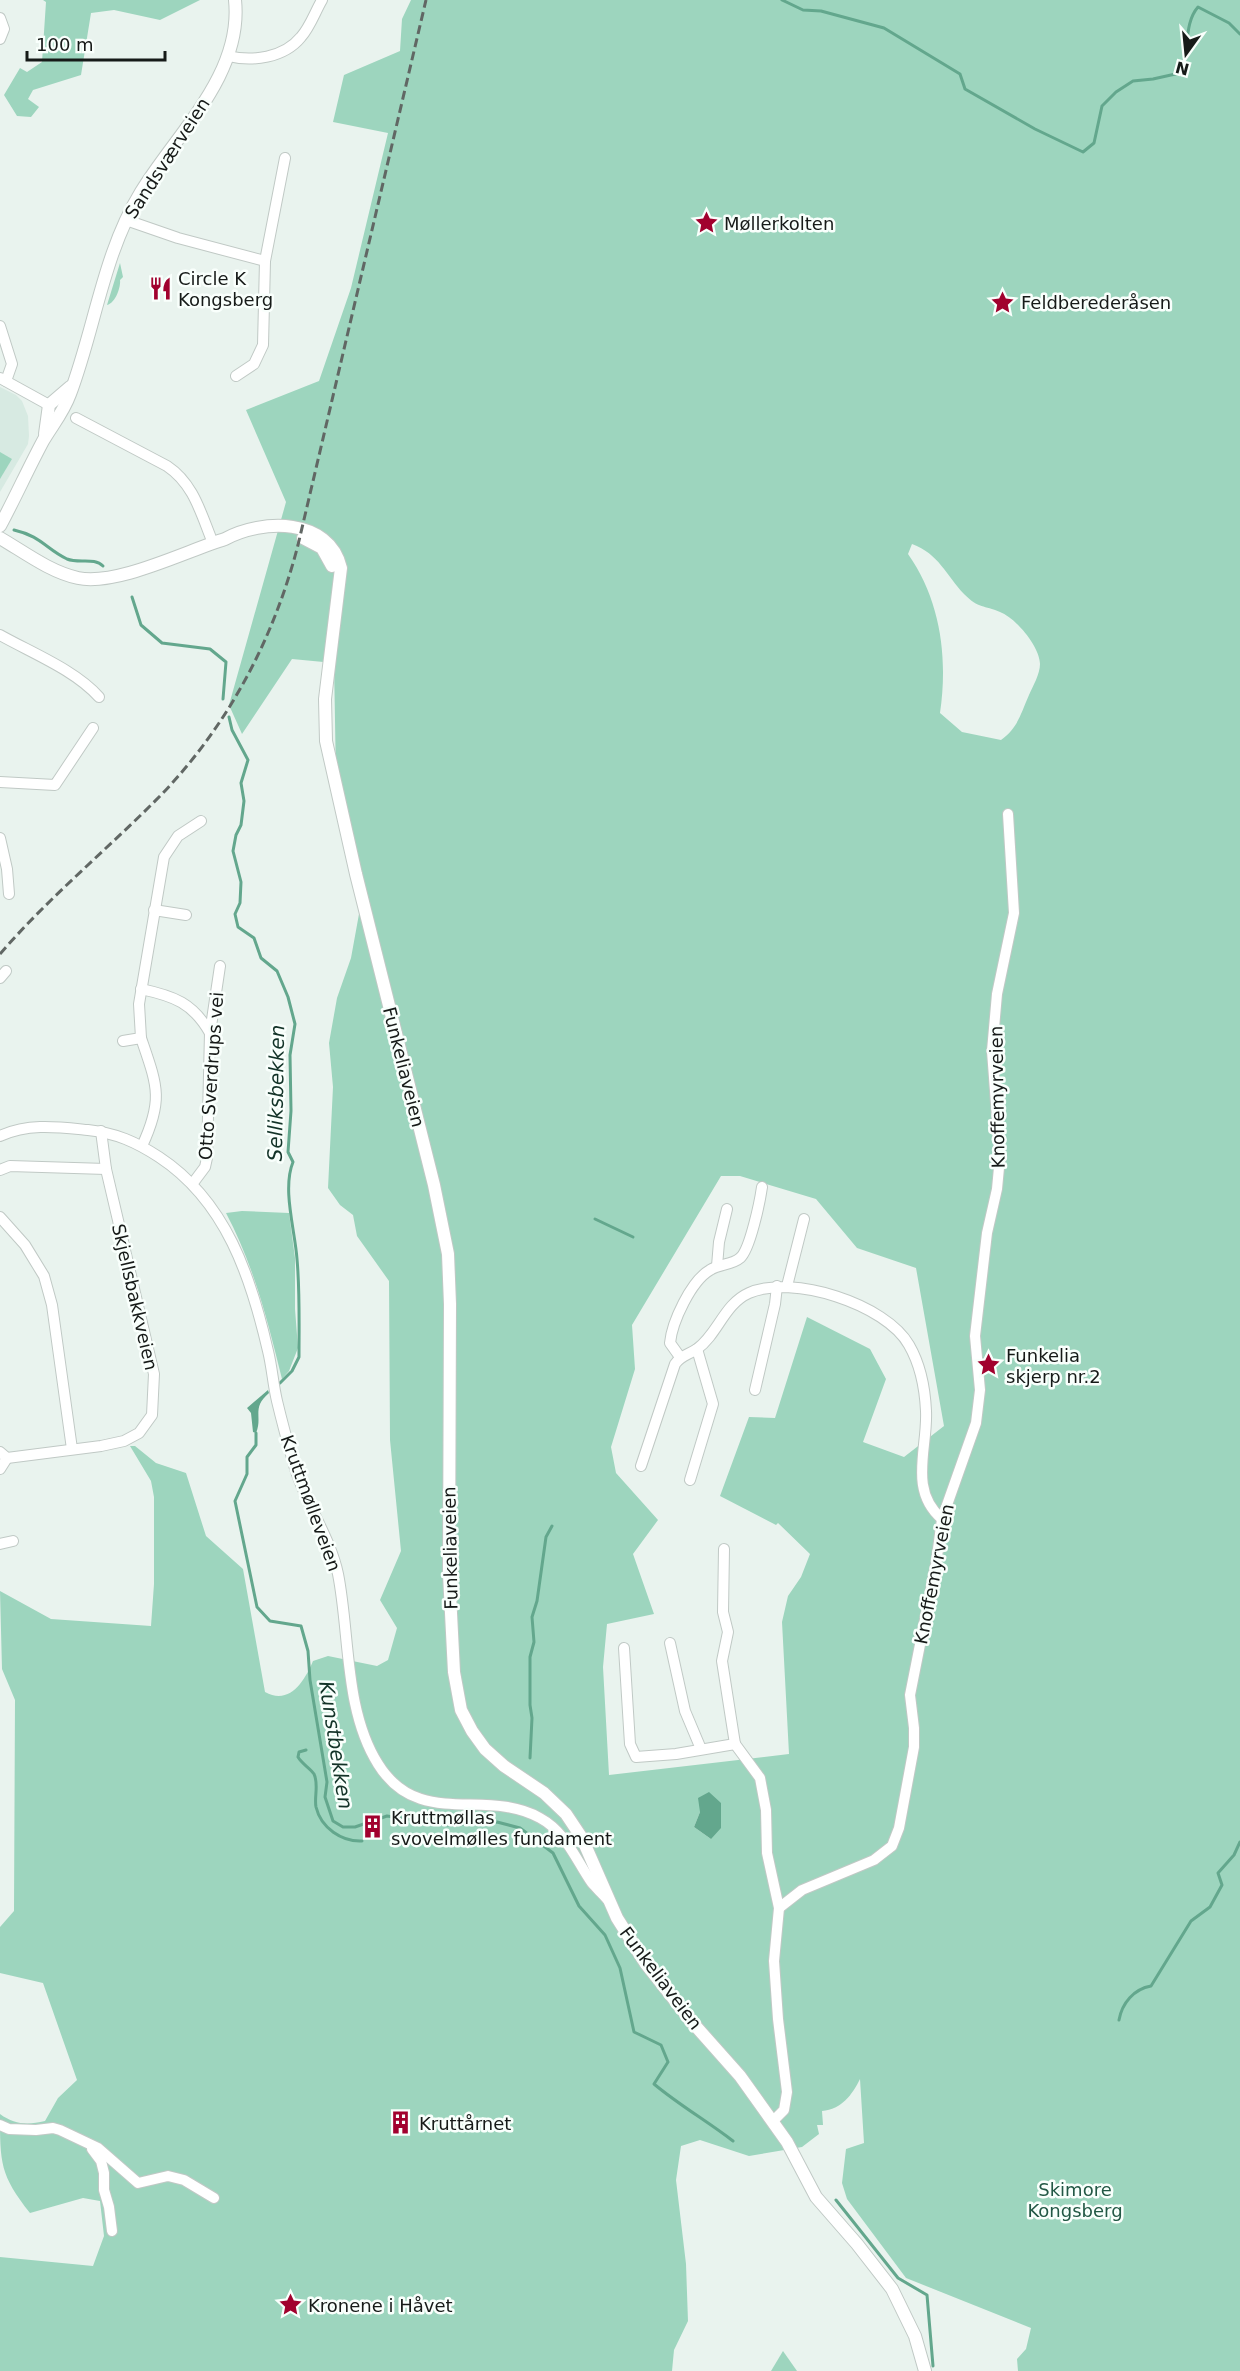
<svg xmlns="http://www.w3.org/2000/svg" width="1240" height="2371" font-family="'DejaVu Sans',sans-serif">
  <rect width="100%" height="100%" fill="#e9f3ee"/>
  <!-- built -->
  <path fill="#d7eae2" d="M0 387 16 395 22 401 28 416 29 436 28 444 0 492Z"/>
  <!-- green -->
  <g fill="#9dd5be" fill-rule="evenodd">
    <path d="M43 0H200L160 20 114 10 91 13 81 75 33 90 28 99 39 107 31 117 17 116 4 95 20 68 27 72 42 62 46 2Z"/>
    <path d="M411 0H1240V2371H1018L1017 2359 1026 2349 1031 2328 906 2278 847 2199 842 2183 846 2149 864 2143 860 2079C852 2095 842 2109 822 2111L823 2125H817L819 2134 802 2147 749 2156 700 2140 681 2146 676 2180 686 2264 688 2321 674 2350 672 2371H0V2257L93 2266 104 2236 100 2201 83 2198 30 2213C0 2175 0 2163 0 2114 15 2125 28 2125 45 2121L58 2098 77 2080 43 1983 0 1973V1927L14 1911 15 1700 2 1669 0 1591 51 1619 151 1626 154 1584V1497L151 1481 130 1446H135L156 1463 186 1473 206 1536 243 1569 265 1692C290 1706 305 1680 313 1661L328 1656 377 1666 388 1660 397 1628 380 1600 401 1551 390 1440 389 1281 357 1236 353 1215 340 1205 328 1188 333 1087 329 1043 337 998 351 958 363 892 336 778 334 663 292 659 242 734 229 705 286 502 246 410 319 381 351 288 388 133 333 122 344 75 400 51 402 19ZM912 544C939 554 946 575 964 594 979 609 984 605 1000 612 1016 618 1040 647 1040 664 1040 674 1033 686 1029 695 1021 713 1018 728 1001 740L962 732 940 713C948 658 941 601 908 554ZM721 1176H740L816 1199 857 1248 916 1268 944 1426 904 1457 863 1442 886 1379 870 1349 807 1317 775 1418 749 1417 720 1496 776 1525 778 1523 810 1554 801 1577 788 1596 782 1622 789 1754 609 1775 603 1667 607 1624 654 1614 633 1554 658 1520 616 1473 611 1447 635 1369 632 1325ZM700 1812 711 1839 694 1827Z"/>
    <path d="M120 263 123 277 120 280C121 286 116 303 107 305Z"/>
    <path d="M0 452 12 459 0 479Z"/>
    <path d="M242 1211 289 1213 295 1258V1309L298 1348 289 1371 282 1379C268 1322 254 1266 226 1213Z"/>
    <path d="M783 2351 797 2371H771Z"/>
  </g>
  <!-- water -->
  <g fill="#63a78d">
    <path d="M268 1390 269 1393C251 1408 263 1417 256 1433L253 1432 251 1413 247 1408Z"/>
    <path d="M709 1792 721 1803V1828L711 1839 694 1827 700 1812 698 1798Z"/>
  </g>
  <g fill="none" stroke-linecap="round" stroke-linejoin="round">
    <!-- stream -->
    <g stroke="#63a78d" stroke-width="3">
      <path d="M782 0 803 10 821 11 884 28 960 74 965 89 1035 129 1083 152 1094 143 1102 106 1116 92 1133 81 1153 79 1180 73C1190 53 1183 24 1198 7L1229 23 1240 34"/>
      <path d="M14 530C41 536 46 549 67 559 79 564 94 557 103 566"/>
      <path d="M132 597 141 625 162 643 210 649 226 662 223 699"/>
      <path d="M229 717 232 730 248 760 241 783 244 801 241 825 236 835 233 851 241 882 240 903 235 914 238 927 254 938 261 958 277 971 288 997 295 1024 290 1055 291 1111 288 1152 293 1162C282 1189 295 1230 297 1259 300 1292 299 1325 299 1357L292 1371 280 1383"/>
      <path d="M595 1219 633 1237"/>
      <path d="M256 1433V1445L247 1457V1474L235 1501 257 1607 270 1621 301 1626 308 1651 310 1680 327 1782 325 1797 333 1821 343 1827H355L387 1816 448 1825 497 1822 520 1828 553 1853 579 1906 605 1935 620 1968 634 2032 661 2045 668 2062 654 2084C679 2105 707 2121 733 2141"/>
      <path d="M306 1750 299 1752 298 1757C302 1764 310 1768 314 1774 319 1784 314 1797 316 1807 321 1828 342 1842 362 1841"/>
      <path d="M530 1758 532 1718 530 1705V1657L534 1642 532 1617 537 1601 546 1537 552 1526"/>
      <path d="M1119 2020C1122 2003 1134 1989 1151 1986L1191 1921 1210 1907 1222 1885 1218 1873 1234 1855 1240 1842"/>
      <path d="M836 2200 898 2278 927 2295 933 2366"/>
    </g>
    <defs>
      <g id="minor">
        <path d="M0 18 4 29 0 39"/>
        <path d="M228 56C252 62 284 58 301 37 310 27 315 12 322 0"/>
        <path d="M126 220 178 238 265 261"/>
        <path d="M0 326 12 364 6 381"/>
        <path d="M236 376 254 364 263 345 265 261 285 158"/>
        <path d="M0 378 49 405"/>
        <path d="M76 418 167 466C194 484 201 514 213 543"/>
        <path d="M0 635C32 653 75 670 99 697"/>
        <path d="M0 782 55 785 93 728"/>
        <path d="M0 838 7 869 9 894"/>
        <path d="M154 910 186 915"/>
        <path d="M0 978 6 971"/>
        <path d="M141 989C174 996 193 1003 210 1033"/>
        <path d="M141 1038C157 1085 164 1099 142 1146"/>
        <path d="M123 1041 141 1038 139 1004 164 857 178 836 201 821"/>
        <path d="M0 1136C29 1123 57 1127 88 1130 116 1133 136 1142 159 1157 226 1201 251 1277 268 1351 272 1367 273 1384 277 1401 282 1422 288 1444 294 1465 305 1503 330 1536 338 1574 350 1634 344 1710 378 1764 419 1830 485 1787 540 1818 566 1832 576 1860 592 1883 596 1888 602 1893 607 1899"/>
        <path d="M0 1170 10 1166 106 1169"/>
        <path d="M193 1183 205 1167 207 1158 210 1033 220 966"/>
        <path d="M0 1217 25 1245 44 1276 52 1305 72 1449"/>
        <path d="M717 1266 719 1242 727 1209"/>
        <path d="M787 1286 804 1219"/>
        <path d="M680 1357 670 1343C672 1322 691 1281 710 1270 719 1264 732 1265 740 1258 750 1250 760 1201 762 1187"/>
        <path d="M755 1390 775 1304 777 1286"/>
        <path d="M0 1452 7 1458 0 1469"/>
        <path d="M7 1458 101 1446 124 1441 139 1433 152 1415 154 1374 106 1169 101 1131"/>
        <path d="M641 1466 675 1364C681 1355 688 1355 697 1349 718 1334 724 1304 749 1293 792 1274 886 1304 909 1345 920 1364 925 1389 926 1411 928 1448 908 1490 942 1519"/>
        <path d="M690 1480 713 1404 697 1349"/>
        <path d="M0 1544 13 1541"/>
        <path d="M724 1549 723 1612 728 1632 722 1661 735 1744"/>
        <path d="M670 1643 685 1711 701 1749"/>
        <path d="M624 1648 630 1744 636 1757 676 1754 735 1744"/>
        <path d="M735 1744 760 1778 766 1810 767 1853 779 1908 774 1961 778 2019 787 2092 784 2110 773 2121"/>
        <path d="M779 1908 802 1890 874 1860 892 1846 899 1828 914 1747V1728L910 1695 936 1564 942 1519 976 1423 980 1390 975 1336 987 1233 997 1189 1000 1157 992 1051 997 994 1014 913 1008 814"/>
        <path d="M0 2125 9 2129 36 2130 53 2128 60 2130 98 2148 138 2183 168 2176 184 2180 214 2198"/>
        <path d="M92 2149 101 2161 104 2173V2190L109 2207 112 2231"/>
      </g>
      <g id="tertiary">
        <path d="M45 434 49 405 70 387"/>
        <path d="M0 526C15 498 28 469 43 441 53 424 63 413 70 394 95 328 103 254 141 192 176 134 243 75 235 0"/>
        <path d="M0 538C24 552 50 572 78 578 117 586 186 551 225 539 262 519 329 517 341 568L325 699 326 741 356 874 434 1185 448 1254 450 1304 449 1574 454 1672 461 1710 472 1731 485 1749 504 1766 544 1793 566 1814 582 1838 617 1918 646 1964 692 2022 740 2076 787 2142 816 2197 857 2244 892 2289 915 2336 925 2371"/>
        <path d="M303 538 322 548 332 566"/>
      </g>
    </defs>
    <!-- minor casing -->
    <use href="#minor" stroke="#c0c9c5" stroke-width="12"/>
    <!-- tertiary casing -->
    <use href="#tertiary" stroke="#c0c9c5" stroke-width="14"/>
    <!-- minor -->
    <use href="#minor" stroke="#fff" stroke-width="10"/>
    <!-- tertiary -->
    <use href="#tertiary" stroke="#fff" stroke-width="12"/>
    <!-- rail -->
    <path stroke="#616764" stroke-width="3" stroke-dasharray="9 4.5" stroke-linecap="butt" d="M0 954C50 896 109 848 162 794 229 724 274 638 298 545L426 0"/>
  </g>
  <!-- icons -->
  <defs>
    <symbol id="sight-bare" viewBox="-9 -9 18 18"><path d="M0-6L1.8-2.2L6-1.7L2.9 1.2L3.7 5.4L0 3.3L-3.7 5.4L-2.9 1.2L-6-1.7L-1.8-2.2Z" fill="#a1012e" stroke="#f9fffc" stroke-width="2.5" paint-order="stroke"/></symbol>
    <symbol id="restaurant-bare" viewBox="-9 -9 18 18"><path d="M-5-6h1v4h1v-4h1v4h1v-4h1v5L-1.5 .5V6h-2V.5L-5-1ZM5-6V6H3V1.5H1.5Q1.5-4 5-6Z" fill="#a1012e" stroke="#f9fffc" stroke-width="2.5" paint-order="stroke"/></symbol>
    <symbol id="building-bare" viewBox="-9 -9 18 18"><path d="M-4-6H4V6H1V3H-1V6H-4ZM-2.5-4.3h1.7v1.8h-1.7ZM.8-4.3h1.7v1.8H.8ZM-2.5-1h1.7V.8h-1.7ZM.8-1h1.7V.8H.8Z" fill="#a1012e" stroke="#f9fffc" stroke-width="2.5" paint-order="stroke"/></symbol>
  </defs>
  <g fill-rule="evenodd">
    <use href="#sight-bare" x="690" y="206" width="33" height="33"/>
    <use href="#restaurant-bare" x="144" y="272" width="33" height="33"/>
    <use href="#sight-bare" x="986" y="286" width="33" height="33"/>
    <use href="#sight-bare" x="972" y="1348" width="33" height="33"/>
    <use href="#building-bare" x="356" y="1810" width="33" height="33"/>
    <use href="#building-bare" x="384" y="2106" width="33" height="33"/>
    <use href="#sight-bare" x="274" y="2288" width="33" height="33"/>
  </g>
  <g text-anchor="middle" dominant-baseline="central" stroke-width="5" stroke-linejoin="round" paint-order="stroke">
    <!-- street labels -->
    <g font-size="18" fill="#161a18" stroke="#f9fffc">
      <text transform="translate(167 158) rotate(-57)">Sandsværveien</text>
      <text transform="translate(404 1067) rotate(76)">Funkeliaveien</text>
      <text transform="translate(211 1076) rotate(-86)">Otto Sverdrups vei</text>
      <text transform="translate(997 1097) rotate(-91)">Knoffemyrveien</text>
      <text transform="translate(135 1297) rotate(77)">Skjellsbakkveien</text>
      <text transform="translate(311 1503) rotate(70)">Kruttmølleveien</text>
      <text transform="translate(450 1548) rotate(-91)">Funkeliaveien</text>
      <text transform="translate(934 1574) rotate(-79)">Knoffemyrveien</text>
      <text transform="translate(661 1978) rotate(53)">Funkeliaveien</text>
    </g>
    <!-- poi labels -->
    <g font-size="18" fill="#161a18" stroke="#f9fffc" text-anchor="start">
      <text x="724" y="223">Møllerkolten</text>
      <text x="178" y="278">Circle K<tspan x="178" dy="21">Kongsberg</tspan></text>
      <text x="1021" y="302">Feldberederåsen</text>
      <text x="1006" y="1355">Funkelia<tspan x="1006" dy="21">skjerp nr.2</tspan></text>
      <text x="391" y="1817">Kruttmøllas<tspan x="391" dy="21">svovelmølles fundament</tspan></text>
      <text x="419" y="2123">Kruttårnet</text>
      <text x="308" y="2305">Kronene i Håvet</text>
    </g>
    <!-- park labels -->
    <g font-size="18" fill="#225845" stroke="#f9fffc">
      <text x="1075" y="2189">Skimore<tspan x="1075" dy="21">Kongsberg</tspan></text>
    </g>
    <!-- water labels -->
    <g font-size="20" font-style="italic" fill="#133328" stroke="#f9fffc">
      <text transform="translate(276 1093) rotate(-89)">Selliksbekken</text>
      <text transform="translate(336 1745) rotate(81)">Kunstbekken</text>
    </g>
  </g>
  <!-- north arrow -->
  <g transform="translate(1186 54) rotate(195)" stroke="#f9fffc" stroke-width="4.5" paint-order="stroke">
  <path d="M0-4.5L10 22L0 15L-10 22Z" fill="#161a18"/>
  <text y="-9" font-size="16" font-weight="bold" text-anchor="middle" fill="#161a18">N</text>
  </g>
  <!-- scale -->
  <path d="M27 51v9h138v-9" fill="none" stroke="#161a18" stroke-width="3"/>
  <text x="36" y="51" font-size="18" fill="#161a18" stroke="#f9fffc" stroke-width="4.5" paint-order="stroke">100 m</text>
</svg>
